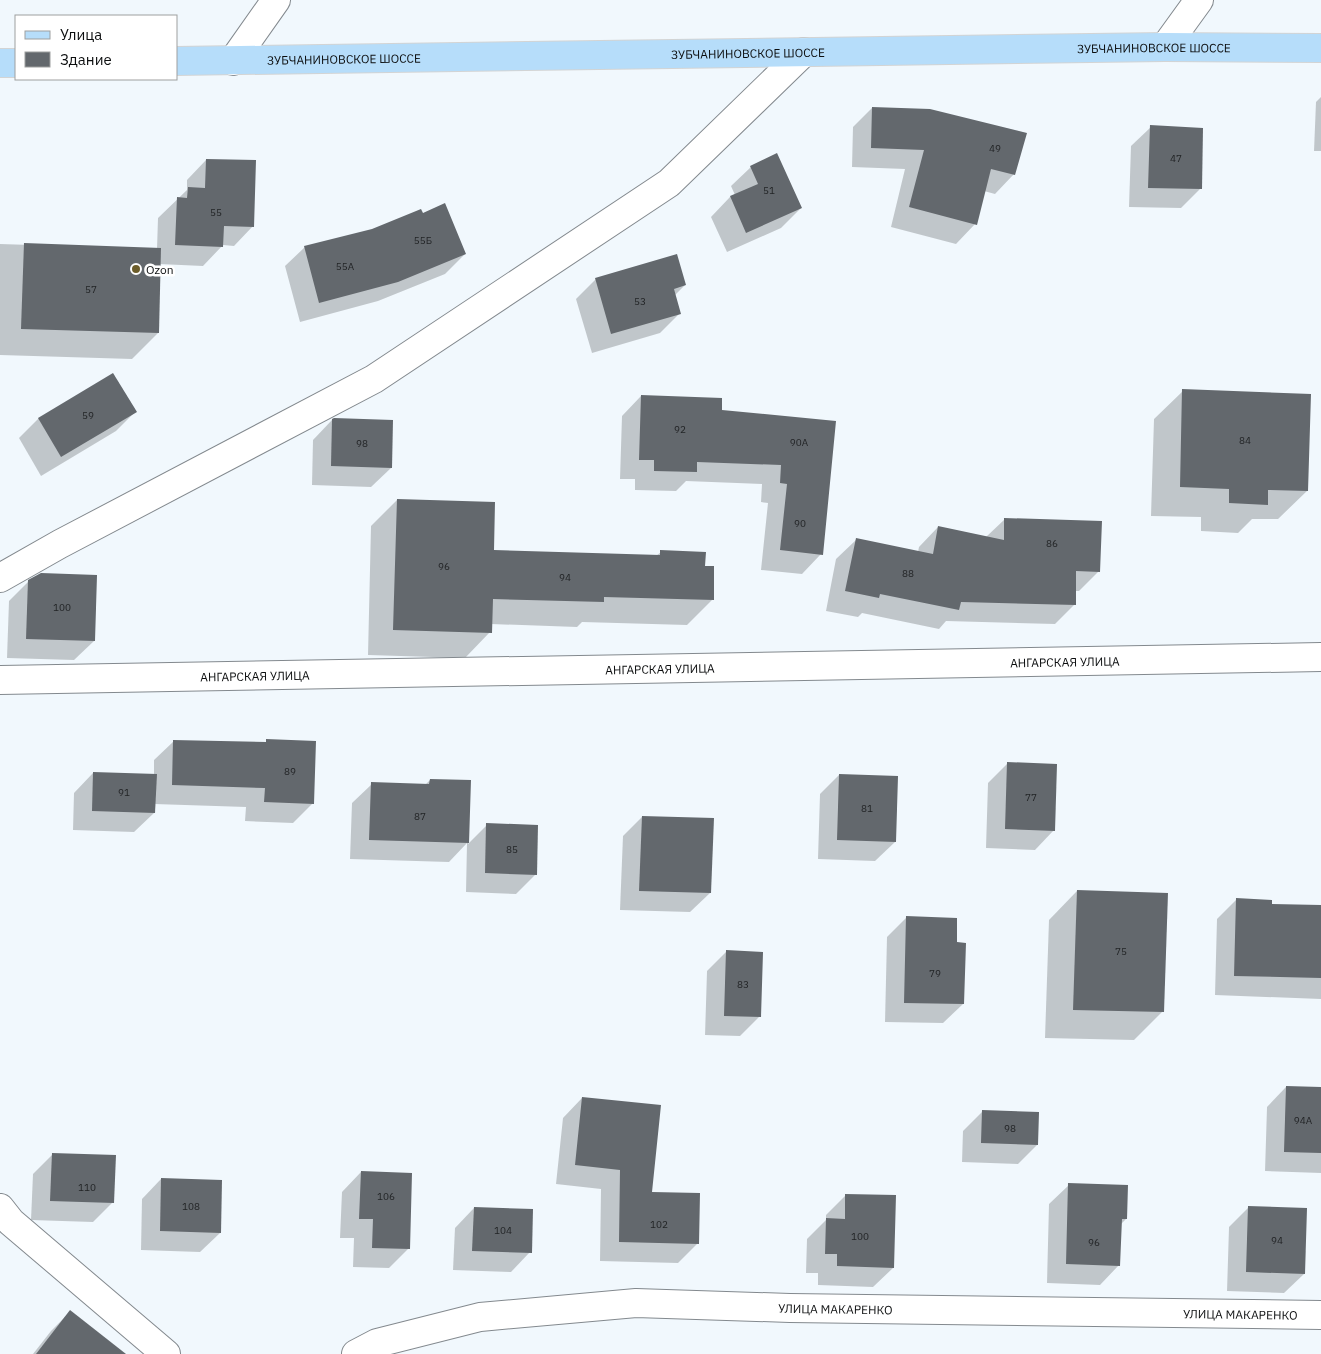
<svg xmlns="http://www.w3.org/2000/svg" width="1321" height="1354" font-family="'IBM Plex Sans',sans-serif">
  <rect width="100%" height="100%" fill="#f1f8fd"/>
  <!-- shadow -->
  <g fill="#0003">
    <path d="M1321 97V151H1314L1316 102Z"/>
    <path d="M872 108 1014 174 995 194 984 191 975 224 956 244 891 227 905 169 852 167 853 127Z"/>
    <path d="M1151 127 1200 189 1181 208 1129 207 1131 146Z"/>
    <path d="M206 160 253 226 234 246 223 245 203 266 159 264 158 333 132 359 0 355V244L157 249 158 218 187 190V180Z"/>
    <path d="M751 167 801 208 781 228 727 252 711 217 730 197 735 195 731 186Z"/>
    <path d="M422 215 465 254 445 274 378 301 300 322 285 266 305 247 372 230Z"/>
    <path d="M596 279 685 285 675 295 680 313 660 333 592 353 576 299Z"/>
    <path d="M113 374 136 411 116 431 41 476 19 438 38 419Z"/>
    <path d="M1183 391 1307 491 1278 519H1252L1238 533 1201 531V517L1151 516 1154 419Z"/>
    <path d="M641 396 721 411 835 423 821 554 802 574 761 570 768 503 761 502 762 484 686 481 676 491 635 490V479H620L622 416Z"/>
    <path d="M332 420 391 468 371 487 312 485 313 440Z"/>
    <path d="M397 500 493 552 656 556 661 552 704 567 712 600 687 625 582 622 577 627 491 624 490 632 465 658 368 655 371 526Z"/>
    <path d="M1005 519 1099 571 1079 591H1075L1074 605 1055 624 946 621 939 629 862 613 858 617 826 611 836 559 856 540 918 552 919 547 938 527 986 537Z"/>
    <path d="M29 581 94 641 74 660 7 658 9 601Z"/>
    <path d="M174 741 264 744 267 741 313 803 293 823 245 821 246 807 154 804V813L134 832 73 830 74 793 93 773 154 775V760Z"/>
    <path d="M1008 763 1054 830 1035 850 986 848 988 783Z"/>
    <path d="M839 775 895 842 875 861 818 859 820 794Z"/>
    <path d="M430 780 470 781 468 844 487 825 536 874 516 894 466 892 467 843 449 862 350 859 352 803 372 784 425 785Z"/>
    <path d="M642 817 710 893 690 912 620 910 623 836Z"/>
    <path d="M1077 891 1163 1011 1134 1040 1045 1038 1049 920Z"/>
    <path d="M1237 899 1271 905 1321 907V999L1215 995 1217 919Z"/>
    <path d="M907 917 955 943 963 1004 943 1023 885 1022 887 937Z"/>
    <path d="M726 952 760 1016 740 1036 705 1035 707 971Z"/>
    <path d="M1286 1087 1321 1088V1173L1265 1171 1267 1107Z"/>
    <path d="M582 1098 651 1193 697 1244 678 1263 600 1261 601 1189 556 1184 563 1118Z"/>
    <path d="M982 1112 1037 1145 1018 1164 962 1162 963 1131Z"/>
    <path d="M53 1154 113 1202 93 1222 31 1220 33 1174Z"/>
    <path d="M361 1172 409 1248 389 1268 353 1267 354 1238H340L342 1192Z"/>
    <path d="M161 1179 220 1233 200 1252 141 1250 142 1199Z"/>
    <path d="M1069 1185 1126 1219 1121 1224 1119 1265 1100 1285 1047 1283 1049 1204Z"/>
    <path d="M846 1195 893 1268 873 1287 818 1285V1273H806L807 1239 826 1220V1215Z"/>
    <path d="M1249 1207 1304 1274 1284 1293 1227 1291 1229 1227Z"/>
    <path d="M474 1208 530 1252 511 1272 453 1270 455 1228Z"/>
    <path d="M70 1312 114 1354H33L51 1331Z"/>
  </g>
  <!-- building -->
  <g fill="#63686d">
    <path d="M872 107 930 109 1027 133 1015 175 991 169 977 225 909 207 924 150 871 148Z"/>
    <path d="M1150 125 1203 128 1202 189 1148 188Z"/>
    <path d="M777 153 802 208 746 233 730 196 758 184 750 166Z"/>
    <path d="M206 159 256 160 254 227 224 226 223 247 175 245 177 197 187 198 188 187 205 188Z"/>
    <path d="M445 203 466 254 398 282 319 303 304 246 372 229 421 209 423 213Z"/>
    <path d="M24 243 161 248 159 333 21 329Z"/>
    <path d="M677 254 686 285 674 289 681 314 611 334 595 278Z"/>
    <path d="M113 373 137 412 61 457 38 418Z"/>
    <path d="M1182 389 1311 394 1308 491 1268 490V505L1229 503V489L1180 487Z"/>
    <path d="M641 395 722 398V410L836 421 823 555 780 550 787 484 780 483 781 465 697 462V472L654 471V460H639Z"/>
    <path d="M334 418 393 420 392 468 331 466 332 419Z"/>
    <path d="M397 499 495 502 494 550 660 555V550L706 552 705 566H714V600L604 597V602L493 599 492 633 393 630Z"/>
    <path d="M1004 518 1102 521 1100 572 1076 571V605L961 602 959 610 880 594 879 598 845 591 856 538 933 554 938 526 1004 540Z"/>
    <path d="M41 573 97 575 95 641 26 639 28 580Z"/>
    <path d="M266 739 316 741 314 804 264 802 265 788 172 785 173 740 266 742Z"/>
    <path d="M1007 762 1057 764 1055 831 1005 829Z"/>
    <path d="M93 772 157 774 155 813 92 811Z"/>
    <path d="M839 774 898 776 896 842 837 840Z"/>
    <path d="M430 779 471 780 469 843 369 840 371 782 429 784Z"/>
    <path d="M642 816 714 818 711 893 639 891Z"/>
    <path d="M486 823 538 825 537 875 485 873Z"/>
    <path d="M1077 890 1168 893 1164 1012 1073 1010Z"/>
    <path d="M1236 898 1272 900V904L1321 905V978L1234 976Z"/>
    <path d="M906 916 957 918V942L966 943 964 1004 904 1003Z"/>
    <path d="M726 950 763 952 761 1017 724 1016Z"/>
    <path d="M1286 1086 1321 1087V1153L1284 1152Z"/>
    <path d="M582 1097 661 1105 652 1192 700 1193 699 1244 619 1242 620 1170 575 1165Z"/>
    <path d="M982 1110 1039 1112 1038 1145 981 1143Z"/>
    <path d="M52 1153 116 1155 114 1203 50 1201Z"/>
    <path d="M361 1171 412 1173 410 1249 372 1248 373 1219H359Z"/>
    <path d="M161 1178 222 1180 221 1233 160 1231Z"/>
    <path d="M1068 1183 1128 1185 1127 1219H1122L1120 1266 1066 1264Z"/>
    <path d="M845 1194 896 1195 894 1268 837 1266V1254H825L826 1218 845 1219Z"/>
    <path d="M1248 1206 1307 1208 1305 1274 1246 1272Z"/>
    <path d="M474 1207 533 1209 532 1253 472 1251Z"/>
    <path d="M70 1310 126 1354H36Z"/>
  </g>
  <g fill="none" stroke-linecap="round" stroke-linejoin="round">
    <defs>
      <g id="street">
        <path d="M1165 47 1199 0"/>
        <path d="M233 61 276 0"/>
        <path d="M0 578 60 544 374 379 669 183 804 52"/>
        <path id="s1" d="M0 680 1321 657"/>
        <path d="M0 1208 11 1222 166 1354"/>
        <path id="s2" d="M356 1354 377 1343 480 1317 636 1303 790 1308 1321 1315"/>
      </g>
      <g id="primary">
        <path id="s3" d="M176 61 1165 47 1321 48"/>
        <path d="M0 63H16"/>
      </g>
    </defs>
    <!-- street casing -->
    <use href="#street" stroke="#83898e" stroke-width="30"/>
    <!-- primary casing -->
    <use href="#primary" stroke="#d3d4d4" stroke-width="30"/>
    <!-- street -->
    <use href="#street" stroke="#fff" stroke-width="28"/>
    <!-- primary -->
    <use href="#primary" stroke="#b6ddfa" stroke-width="28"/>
  </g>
  <!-- markers -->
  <circle fill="#6c5d2a" stroke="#fff" stroke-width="2" cx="136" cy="269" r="5"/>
  <g text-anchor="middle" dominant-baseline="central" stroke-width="5" stroke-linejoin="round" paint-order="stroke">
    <!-- number labels -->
    <g font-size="10" fill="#222426">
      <text x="995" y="148">49</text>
      <text x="1176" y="158">47</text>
      <text x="769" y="190">51</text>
      <text x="216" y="212">55</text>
      <text x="423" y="240">55Б</text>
      <text x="345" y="266">55А</text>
      <text x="91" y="289">57</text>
      <text x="640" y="301">53</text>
      <text x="88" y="415">59</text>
      <text x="680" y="429">92</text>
      <text x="1245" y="440">84</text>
      <text x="799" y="442">90А</text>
      <text x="362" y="443">98</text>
      <text x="800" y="523">90</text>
      <text x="1052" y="543">86</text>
      <text x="444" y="566">96</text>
      <text x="908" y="573">88</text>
      <text x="565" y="577">94</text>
      <text x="62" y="607">100</text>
      <text x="290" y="771">89</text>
      <text x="124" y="792">91</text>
      <text x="1031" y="797">77</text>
      <text x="867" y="808">81</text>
      <text x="420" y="816">87</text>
      <text x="512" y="849">85</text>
      <text x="1121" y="951">75</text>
      <text x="935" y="973">79</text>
      <text x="743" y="984">83</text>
      <text x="1303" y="1120">94А</text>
      <text x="1010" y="1128">98</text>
      <text x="87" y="1187">110</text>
      <text x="386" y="1196">106</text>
      <text x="191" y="1206">108</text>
      <text x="659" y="1224">102</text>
      <text x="503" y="1230">104</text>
      <text x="860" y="1236">100</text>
      <text x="1277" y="1240">94</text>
      <text x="1094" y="1242">96</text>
    </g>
    <!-- street labels -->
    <g font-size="12" fill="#0c0e0f" stroke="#fff">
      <text stroke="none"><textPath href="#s3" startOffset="978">ЗУБЧАНИНОВСКОЕ ШОССЕ</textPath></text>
      <text stroke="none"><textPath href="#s3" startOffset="572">ЗУБЧАНИНОВСКОЕ ШОССЕ</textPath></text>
      <text stroke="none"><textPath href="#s3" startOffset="168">ЗУБЧАНИНОВСКОЕ ШОССЕ</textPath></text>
      <text stroke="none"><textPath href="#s1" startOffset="1065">АНГАРСКАЯ УЛИЦА</textPath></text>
      <text stroke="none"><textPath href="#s1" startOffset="660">АНГАРСКАЯ УЛИЦА</textPath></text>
      <text stroke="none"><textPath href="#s1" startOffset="255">АНГАРСКАЯ УЛИЦА</textPath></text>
      <text stroke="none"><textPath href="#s2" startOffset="486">УЛИЦА МАКАРЕНКО</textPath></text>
      <text stroke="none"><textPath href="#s2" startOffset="891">УЛИЦА МАКАРЕНКО</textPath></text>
    </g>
    <!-- poi labels -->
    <g font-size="12" fill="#0c0e0f" stroke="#fff" text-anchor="start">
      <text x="146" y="269">Ozon</text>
    </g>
  </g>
  <!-- legend -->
  <rect x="15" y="15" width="162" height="65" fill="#ffffff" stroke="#9e9f9f"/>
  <rect x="25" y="31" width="25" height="8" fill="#b6ddfa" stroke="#9e9f9f"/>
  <text x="60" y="40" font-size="15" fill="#0c0e0f">Улица</text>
  <rect x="25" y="52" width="25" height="15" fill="#63686d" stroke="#9e9f9f"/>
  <text x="60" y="65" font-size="15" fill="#0c0e0f">Здание</text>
</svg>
